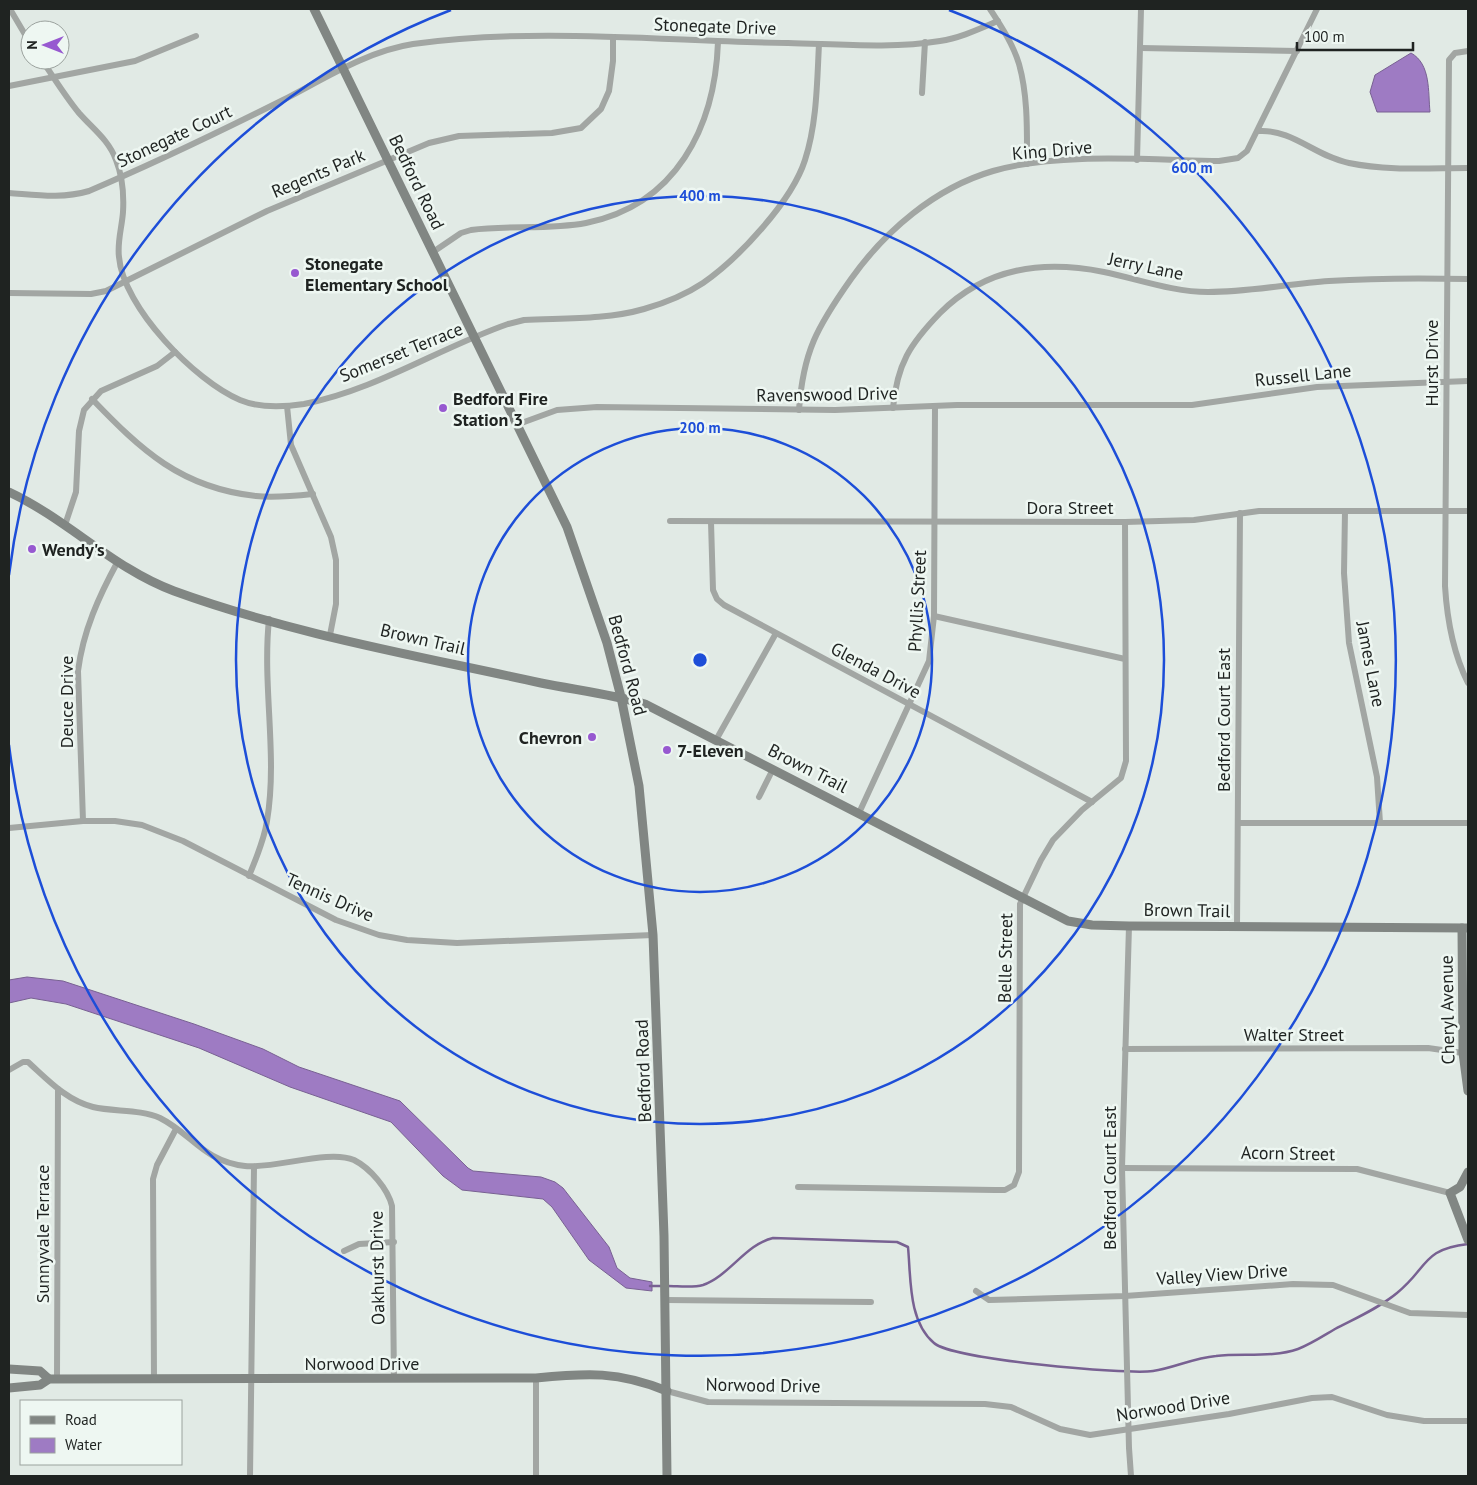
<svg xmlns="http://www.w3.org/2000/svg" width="1477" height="1485" font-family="'PT Sans',sans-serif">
  <rect width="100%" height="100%" fill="#e1eae5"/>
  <!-- water -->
  <g fill="#9e7bc3" stroke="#786192">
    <path d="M1411 53C1431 64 1428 92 1430 112H1377L1370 92 1375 75Z"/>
    <path d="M27 977 63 981 194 1024 263 1049 299 1067 400 1101 468 1168 473 1171 541 1177 555 1182 563 1188 609 1247 617 1268 630 1278 652 1282V1291L626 1288 589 1260 552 1207 543 1199 462 1190 443 1176 391 1122 290 1087 199 1048 66 1004 31 998 9 1003V980Z"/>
  </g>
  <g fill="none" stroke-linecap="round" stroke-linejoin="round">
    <!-- stream -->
    <g stroke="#786192" stroke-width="2.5">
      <path d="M650 1286H662"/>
      <path d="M668 1286C678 1286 693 1288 703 1285 729 1276 746 1244 773 1238L897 1242 908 1247C911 1278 908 1321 934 1343 951 1359 1125 1375 1153 1371 1174 1368 1193 1358 1216 1356 1242 1353 1273 1358 1298 1349 1311 1344 1323 1336 1335 1329 1356 1318 1379 1308 1397 1293 1428 1268 1422 1249 1468 1244"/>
    </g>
    <!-- street -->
    <g stroke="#a2a6a3" stroke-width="6">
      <path d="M10 9 30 43"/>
      <path d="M990 9C1001 26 1013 44 1019 64 1028 96 1027 131 1027 164"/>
      <path d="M1141 48 1297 51"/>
      <path d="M1468 51 1455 53 1449 60 1445 586C1447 619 1453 653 1468 683"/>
      <path d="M42 60C54 78 65 96 79 113 92 128 109 140 116 160 122 175 124 195 123 212 122 227 117 242 119 257 123 307 195 381 240 400 259 408 284 407 304 404 376 390 439 348 508 324L524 320C563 318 606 320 644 309 665 303 685 295 703 283 739 258 792 201 805 160 817 123 817 82 819 44"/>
      <path d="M9 86 135 61 196 36"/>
      <path d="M922 93 925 42"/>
      <path d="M1259 131C1292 129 1317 157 1349 163 1387 171 1429 168 1468 168"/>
      <path d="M1137 160 1141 9"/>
      <path d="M9 193C37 195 62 199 89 191 155 163 219 132 283 100 324 79 367 51 413 44 537 27 663 41 788 43 836 44 892 49 940 41 960 38 979 29 998 21"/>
      <path d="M433 252 461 233 471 230C509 225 549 230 586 223 676 205 715 127 718 42"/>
      <path d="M9 293 91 294 106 291 267 211 429 143 459 136 552 133 581 128 601 109 609 91 613 61V37"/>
      <path d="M92 399C141 450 181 488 256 496 275 498 294 496 313 494"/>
      <path d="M287 406 291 445 331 537 336 560V604L330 635"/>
      <path d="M893 408C897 364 910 344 940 313 986 267 1043 260 1104 272 1138 279 1173 292 1208 292 1248 292 1288 284 1329 281 1375 278 1422 278 1468 279"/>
      <path d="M799 410C803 352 817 327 851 279 885 231 935 188 993 171 1058 152 1151 160 1219 161L1238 158 1247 151 1317 9"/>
      <path d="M516 425 557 410 597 407 835 410 957 405H1192L1317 387 1468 381"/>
      <path d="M1345 511 1344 573 1349 643 1377 777 1380 823"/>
      <path d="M670 521 1125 522 1194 520 1259 511H1468"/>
      <path d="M711 522 713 590 717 599 724 605 1092 802"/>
      <path d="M65 525 76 492 79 431 84 410 101 391 157 366 175 352"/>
      <path d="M934 616 1125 659"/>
      <path d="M716 740 775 635"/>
      <path d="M759 797 773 769"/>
      <path d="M859 813 929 661 934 616 935 406"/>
      <path d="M83 821 78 671C83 631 99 596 118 561"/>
      <path d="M1238 823H1468"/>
      <path d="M9 828 83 821H115L142 825 183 841 336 920 379 935 407 940 457 943 653 935"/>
      <path d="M249 876C256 858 264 841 267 821 278 755 262 687 269 619"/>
      <path d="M1129 926 1122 1168 1129 1448 1131 1476"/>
      <path d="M1237 927 1240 513"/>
      <path d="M1125 1049 1428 1048 1463 1053"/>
      <path d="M9 1070 23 1062H28C48 1080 66 1100 93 1107 114 1112 140 1109 160 1118 192 1134 203 1161 245 1166 275 1169 329 1149 354 1160 370 1168 388 1189 392 1206L394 1379"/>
      <path d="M1122 1168 1357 1169 1450 1193"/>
      <path d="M798 1187 995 1190H1005L1014 1185 1019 1172 1020 904 1041 860 1053 840 1082 810 1121 778 1126 761 1125 522"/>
      <path d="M344 1251 359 1244 394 1242"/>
      <path d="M976 1291 989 1300 1125 1296 1293 1284 1333 1285 1410 1313 1468 1315"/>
      <path d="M666 1300 871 1302"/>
      <path d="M536 1378V1476"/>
      <path d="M57 1379 58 1089"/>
      <path d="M154 1380 153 1179 157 1165 176 1129"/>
      <path d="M667 1391 708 1402 985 1404 1011 1407 1060 1429 1090 1435 1229 1414 1312 1398 1332 1397 1387 1415 1424 1421H1468"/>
      <path d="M250 1476 254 1167"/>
    </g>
    <!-- secondary -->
    <g stroke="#818683" stroke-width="9">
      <path d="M314 9 567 527 607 643 621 697 639 786 653 935 664 1236 667 1476"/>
      <path d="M9 492C67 519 114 569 174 591 292 634 419 656 541 683 576 690 611 694 645 704L1068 921 1092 925 1129 926 1468 928"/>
      <path d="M1462 928 1463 1053 1468 1091"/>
      <path d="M1468 1172 1460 1187 1450 1193 1468 1240"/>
      <path d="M9 1369 40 1371 49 1379"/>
      <path d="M9 1388 40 1385 49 1379 536 1378C587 1373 618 1371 667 1391"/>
    </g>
  </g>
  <!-- distance rings -->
  <g fill="none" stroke="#1d4ed8" stroke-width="2.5">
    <circle cx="700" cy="660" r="232"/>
    <circle cx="700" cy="660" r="464"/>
    <path d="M9 575A696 696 0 0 1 451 10M949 10A696 696 0 1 1 9 745"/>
  </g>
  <!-- markers -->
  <g fill="#9759d0" stroke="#eef7f2" stroke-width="2">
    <circle cx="295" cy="273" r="5"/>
    <circle cx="443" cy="408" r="5"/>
    <circle cx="32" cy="549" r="5"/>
    <circle cx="592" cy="737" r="5"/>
    <circle cx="667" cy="750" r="5"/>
  </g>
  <g text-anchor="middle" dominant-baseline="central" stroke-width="5" stroke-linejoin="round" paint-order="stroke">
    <!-- street labels -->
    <g font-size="18" fill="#1f2321" stroke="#eef7f2">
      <text transform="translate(715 26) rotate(2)">Stonegate Drive</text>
      <text transform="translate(174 136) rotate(-25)">Stonegate Court</text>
      <text transform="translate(1052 150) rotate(-5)">King Drive</text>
      <text transform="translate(318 173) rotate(-23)">Regents Park</text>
      <text transform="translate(417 182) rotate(64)">Bedford Road</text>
      <text transform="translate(1146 266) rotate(12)">Jerry Lane</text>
      <text transform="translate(401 352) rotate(-22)">Somerset Terrace</text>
      <text transform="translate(1431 363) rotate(-90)">Hurst Drive</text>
      <text transform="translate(1303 375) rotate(-6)">Russell Lane</text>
      <text transform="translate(827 394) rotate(-1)">Ravenswood Drive</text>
      <text x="1070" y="507">Dora Street</text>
      <text transform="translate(917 601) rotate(-87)">Phyllis Street</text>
      <text transform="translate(423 639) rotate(13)">Brown Trail</text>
      <text transform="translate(1371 664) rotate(79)">James Lane</text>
      <text transform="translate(628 665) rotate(75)">Bedford Road</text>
      <text transform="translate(876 670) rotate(28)">Glenda Drive</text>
      <text transform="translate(66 702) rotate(-90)">Deuce Drive</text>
      <text transform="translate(1223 720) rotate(-90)">Bedford Court East</text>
      <text transform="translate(808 768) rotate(27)">Brown Trail</text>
      <text transform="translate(330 897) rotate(24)">Tennis Drive</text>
      <text transform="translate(1187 910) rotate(1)">Brown Trail</text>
      <text transform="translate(1005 958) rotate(-89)">Belle Street</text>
      <text transform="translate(1447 1010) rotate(-91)">Cheryl Avenue</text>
      <text x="1294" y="1034">Walter Street</text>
      <text transform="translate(643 1071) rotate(-92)">Bedford Road</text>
      <text transform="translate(1288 1153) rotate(1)">Acorn Street</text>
      <text transform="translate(1109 1178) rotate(-90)">Bedford Court East</text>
      <text transform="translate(42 1234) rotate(-90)">Sunnyvale Terrace</text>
      <text transform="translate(377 1268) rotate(-91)">Oakhurst Drive</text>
      <text transform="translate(1222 1274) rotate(-4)">Valley View Drive</text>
      <text x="362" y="1363">Norwood Drive</text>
      <text transform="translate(763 1385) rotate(1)">Norwood Drive</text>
      <text transform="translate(1173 1406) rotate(-9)">Norwood Drive</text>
    </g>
    <!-- poi labels -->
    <g font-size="18" font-weight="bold" fill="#1f2321" stroke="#eef7f2" text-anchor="start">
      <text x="305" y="263">Stonegate<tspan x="305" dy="21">Elementary School</tspan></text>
      <text x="453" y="398">Bedford Fire<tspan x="453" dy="21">Station 3</tspan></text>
      <text x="42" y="549">Wendy's</text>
      <text x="582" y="737" text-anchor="end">Chevron</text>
      <text x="677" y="750">7-Eleven</text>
    </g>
  </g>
  <circle cx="700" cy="660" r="8" fill="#1d4ed8" stroke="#eef7f2" stroke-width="2.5"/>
  <g font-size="15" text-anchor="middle" font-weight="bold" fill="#1d4ed8" stroke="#eef7f2" stroke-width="5" stroke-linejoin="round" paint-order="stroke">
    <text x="1192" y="173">600 m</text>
    <text x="700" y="201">400 m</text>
    <text x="700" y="433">200 m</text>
  </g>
  <!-- border -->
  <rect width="1477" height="1485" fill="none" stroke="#1f2321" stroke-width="20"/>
  <!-- legend -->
  <rect x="20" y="1400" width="162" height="65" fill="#eef7f2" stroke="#9ba29e"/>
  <rect x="30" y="1416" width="25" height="8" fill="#818683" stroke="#9ba29e"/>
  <text x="65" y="1425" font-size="15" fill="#1f2321">Road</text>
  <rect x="30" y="1438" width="25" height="15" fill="#9e7bc3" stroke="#9ba29e"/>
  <text x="65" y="1450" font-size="15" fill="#1f2321">Water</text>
  <!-- north arrow -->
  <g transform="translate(45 45) rotate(270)"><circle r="24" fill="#eef7f2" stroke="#9ba29e"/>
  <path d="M0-4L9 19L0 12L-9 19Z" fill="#9759d0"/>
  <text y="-8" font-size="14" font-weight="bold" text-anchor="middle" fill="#1f2321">N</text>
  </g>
  <!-- scale -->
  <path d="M1297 42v8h116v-8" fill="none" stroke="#1f2321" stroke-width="2.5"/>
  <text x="1304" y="42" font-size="15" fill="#1f2321" stroke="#eef7f2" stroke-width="4" paint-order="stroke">100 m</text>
</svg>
